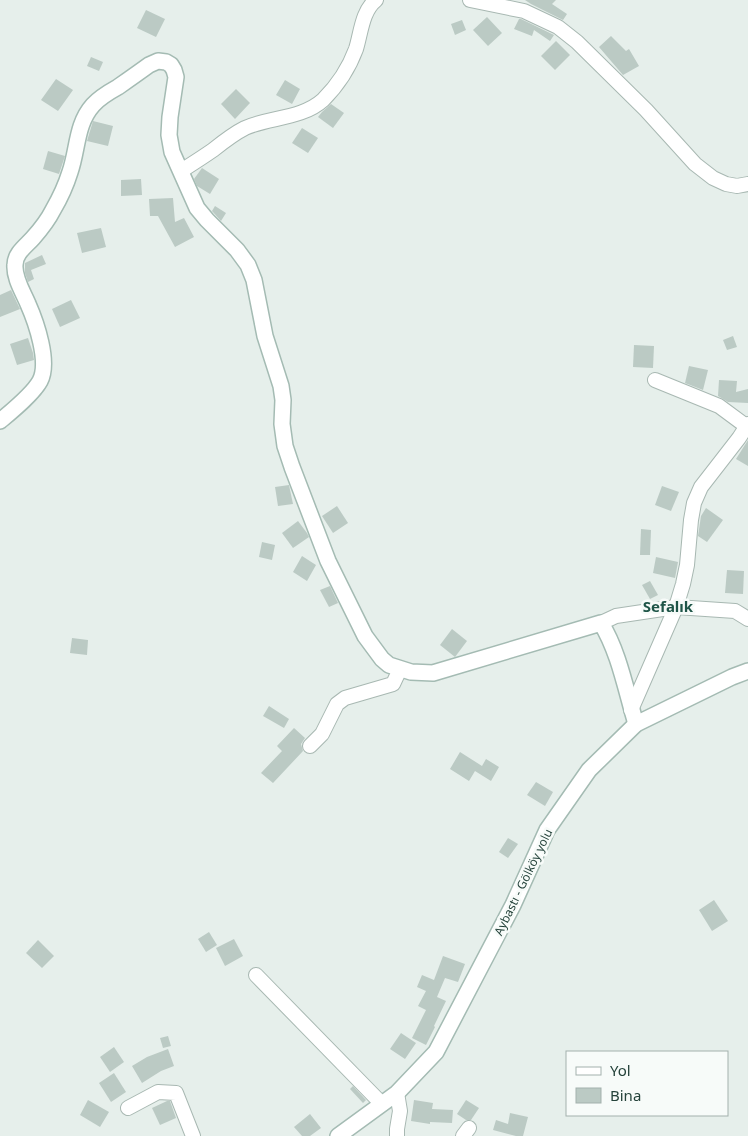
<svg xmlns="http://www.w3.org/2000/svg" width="748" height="1136" font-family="'Noto Sans',sans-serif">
  <rect width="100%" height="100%" fill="#e6efeb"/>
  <!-- building -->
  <g fill="#bbcac4">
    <path d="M525 0H556L552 4 567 14 563 20 531 4Z"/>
    <path d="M146 10 165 19 156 37 137 28Z"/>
    <path d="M487 17 502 33 488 46 473 30Z"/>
    <path d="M519 19H521L554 35 550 41 534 30 532 36 514 29Z"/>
    <path d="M462 20 466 30 455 35 451 24Z"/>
    <path d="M611 36 626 51 629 49 639 66 623 75 599 47Z"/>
    <path d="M556 41 570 55 555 70 541 56Z"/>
    <path d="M91 57 103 62 99 71 87 66Z"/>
    <path d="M56 79 73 90 58 111 41 100Z"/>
    <path d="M285 80 300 89 292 104 276 95Z"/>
    <path d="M236 89 250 103 235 119 221 104Z"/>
    <path d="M331 104 344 113 333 128 318 117 322 112Z"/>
    <path d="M93 121 113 126 108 146 87 141Z"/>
    <path d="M302 128 318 138 308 153 292 143Z"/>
    <path d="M48 151 65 156 59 174 43 169Z"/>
    <path d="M202 168 219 179 210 194 197 186 194 179Z"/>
    <path d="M141 179 142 195 121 196V180Z"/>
    <path d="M173 198 175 222 184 218 194 237 175 247 158 216H150L149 199Z"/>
    <path d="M215 206 226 213 221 221 212 211Z"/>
    <path d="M101 228 106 247 82 253 77 233Z"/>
    <path d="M42 255 46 264 31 270 34 279 28 282 25 273V263Z"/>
    <path d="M11 290 20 309 0 317V295Z"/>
    <path d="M71 300 80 318 60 327 52 309Z"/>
    <path d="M733 336 737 347 727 350 723 340Z"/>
    <path d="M28 338 33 353 34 360 17 365 10 344Z"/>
    <path d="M634 345 654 346 653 368 633 367Z"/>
    <path d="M689 366 708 370 703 390 685 383Z"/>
    <path d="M719 380 737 381 736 392 748 389V403L728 402 718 396Z"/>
    <path d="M748 440V466L736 459Z"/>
    <path d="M289 485 293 504 278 506 275 487Z"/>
    <path d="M662 486 679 492 671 511 655 505Z"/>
    <path d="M337 506 348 523 333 533 322 516Z"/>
    <path d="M706 508 723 520 707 542 698 536 701 516Z"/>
    <path d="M298 521 307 533 309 537 293 548 282 533Z"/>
    <path d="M641 529 651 530 650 555H640Z"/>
    <path d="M262 542 275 545 272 560 259 557Z"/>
    <path d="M302 556 316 565 307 581 293 572Z"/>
    <path d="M656 557 678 562 675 578 653 573Z"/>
    <path d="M727 570 744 571 743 594 725 593Z"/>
    <path d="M650 581 658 595 650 599 642 585Z"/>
    <path d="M330 586 338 603 329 607 320 590Z"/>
    <path d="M452 629 467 641 455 657 440 645Z"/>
    <path d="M72 638 88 640 87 655 70 653Z"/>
    <path d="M269 706 289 719 284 728 263 716Z"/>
    <path d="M294 728 305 738 301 744 303 751 273 783 261 773 282 751 277 746Z"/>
    <path d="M460 752 482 766 486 759 499 767 491 781 475 771 469 781 450 769Z"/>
    <path d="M536 782 553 792 545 806 527 795Z"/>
    <path d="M508 838 518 844 508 858 499 852Z"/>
    <path d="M714 900 728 921 712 931 699 910Z"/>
    <path d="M209 932 217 945 206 952 198 939Z"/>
    <path d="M234 939 243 956 225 966 216 948Z"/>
    <path d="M38 940 54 956 42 968 26 953Z"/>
    <path d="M443 956 465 964 458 982 445 978 437 997 446 1001 434 1026 435 1027 426 1045 412 1038 426 1010 418 1006 426 991 417 987 422 975 434 980Z"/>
    <path d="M401 1033 416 1043 405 1059 390 1049Z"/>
    <path d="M168 1036 171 1046 163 1048 160 1038Z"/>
    <path d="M114 1047 124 1062 110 1072 100 1057Z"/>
    <path d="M168 1049 174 1066 161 1071 142 1083 132 1066 147 1057Z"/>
    <path d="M114 1073 126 1092 111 1102 99 1083Z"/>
    <path d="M353 1086 366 1100 363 1103 350 1089Z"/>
    <path d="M88 1100 109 1112 100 1127 80 1115Z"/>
    <path d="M414 1100 433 1103 432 1109 453 1110 452 1123 430 1122V1124L411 1121Z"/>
    <path d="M466 1100 479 1108 471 1120H466L457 1114Z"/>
    <path d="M167 1101H170L176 1118 160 1125 152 1108Z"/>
    <path d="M510 1113 528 1117 523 1136H516L493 1130 496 1120 508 1124Z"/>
    <path d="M310 1114 321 1128 310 1136H302L294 1127Z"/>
  </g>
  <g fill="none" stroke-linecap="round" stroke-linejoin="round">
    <defs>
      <g id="street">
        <path d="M470 0 524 11 558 27 577 42 646 110 695 164 713 178 726 184 737 186 748 184"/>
        <path d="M181 171C192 164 203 157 213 150 223 142 233 134 245 128 269 117 302 119 323 100 337 86 349 68 356 49 361 33 362 11 376 0"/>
        <path d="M655 380 719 406 746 426"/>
        <path d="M601 623 616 616 676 607 735 611 748 619"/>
        <path d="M631 710 676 607 683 584 687 565 691 520 694 503 701 487 739 438 748 424"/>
        <path d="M310 746 322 734 337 704 345 698 393 684 400 669"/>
        <path d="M256 975 382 1104"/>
        <path d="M397 1093 400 1111 397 1129V1136"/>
        <path d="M128 1108 158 1092 176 1093 193 1136"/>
        <path d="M463 1136 469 1128"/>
      </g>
      <g id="secondary">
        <path d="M0 421C12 411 33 394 40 381 50 362 36 322 28 304 23 292 14 278 15 265 15 253 26 246 33 238 41 229 48 220 53 210 60 198 66 185 70 172 78 149 76 124 93 105 100 97 109 92 118 87 128 80 138 73 149 65L158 61 166 62 171 65 174 70 176 77 170 117 169 135 172 152 197 208 207 220 237 250 248 265 254 280 265 336 281 386 283 400 282 424 285 446 292 467 328 561 365 636 382 659 389 665 411 672 433 673 601 623C619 652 626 691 636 724"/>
        <path d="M338 1136 397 1093 436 1052 513 905 547 830 589 770 636 724 732 677 748 671"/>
      </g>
    </defs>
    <!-- street casing -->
    <use href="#street" stroke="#a8b8b2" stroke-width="16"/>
    <!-- secondary casing -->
    <use href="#secondary" stroke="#a4bbb3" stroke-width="18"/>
    <!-- street -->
    <use href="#street" stroke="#fff" stroke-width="14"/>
    <!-- secondary -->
    <use href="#secondary" stroke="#fff" stroke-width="15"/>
  </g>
  <g text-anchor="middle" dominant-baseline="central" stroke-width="5" stroke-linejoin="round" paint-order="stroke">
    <!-- street labels -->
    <g font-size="12" fill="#24423a" stroke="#f7fbf9">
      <text transform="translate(523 882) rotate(-64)">Aybastı - Gölköy yolu</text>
    </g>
    <!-- quarter labels -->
    <g font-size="15" font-weight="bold" fill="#1f5548" stroke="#f7fbf9">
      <text x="668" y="606">Sefalık</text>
    </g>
  </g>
  <!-- legend -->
  <rect x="566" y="1051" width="162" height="65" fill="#f7fbf9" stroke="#a3b1ad"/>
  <rect x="576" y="1067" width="25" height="8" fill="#ffffff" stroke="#a3b1ad"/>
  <text x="610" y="1076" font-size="15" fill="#24423a">Yol</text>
  <rect x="576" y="1088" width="25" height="15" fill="#bbcac4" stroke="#a3b1ad"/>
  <text x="610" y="1101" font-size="15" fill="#24423a">Bina</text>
</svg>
